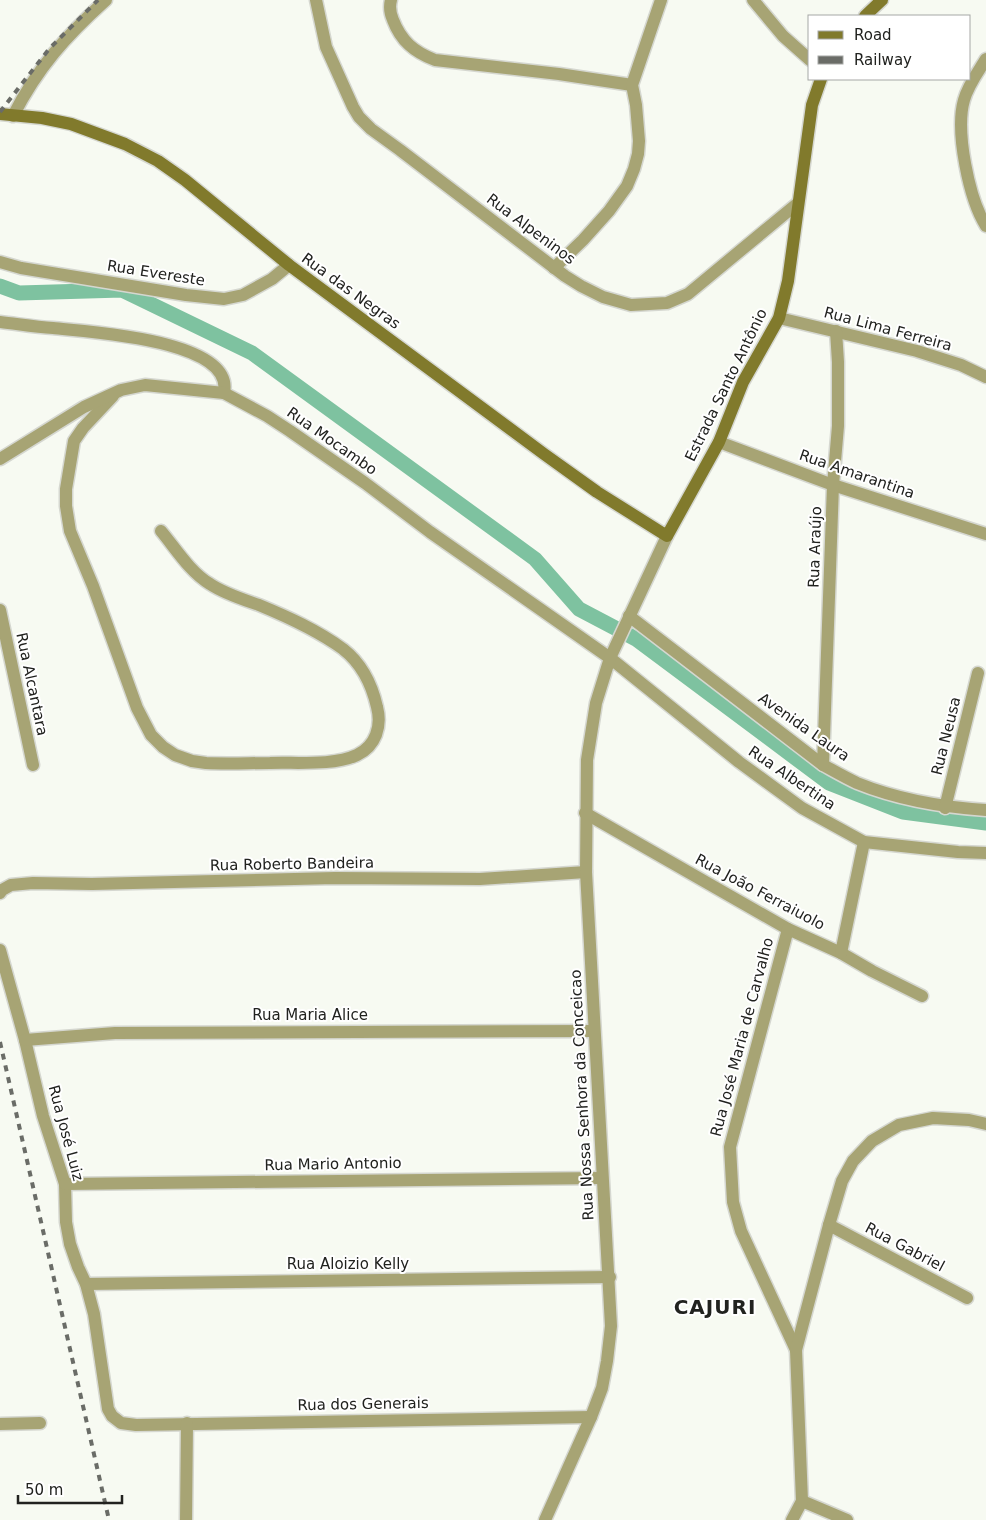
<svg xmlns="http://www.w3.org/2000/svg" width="986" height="1520" font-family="'DejaVu Sans',sans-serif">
  <rect width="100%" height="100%" fill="#f7faf2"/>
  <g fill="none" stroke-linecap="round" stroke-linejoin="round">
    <!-- canal -->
    <path stroke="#7ec2a0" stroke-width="15" d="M0 286 19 293 122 290 252 353 535 559 579 609 636 639 829 783 903 812 986 823"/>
    <defs>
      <g id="minor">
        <path d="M316 0 326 47 353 107 359 117 371 129 400 150 565 276 581 286 603 297 631 305 667 303 688 294 798 203"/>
        <path d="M391 0C389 7 390 13 393 20 401 41 414 52 435 60L559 74 632 85"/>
        <path d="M753 0 783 36 810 60"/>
        <path d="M986 59C978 72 968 85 964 100 955 131 969 199 986 226"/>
        <path d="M13 116C38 67 66 36 106 0"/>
        <path d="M0 262 21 268 186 295 224 299 243 295 272 279 289 265"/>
        <path d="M554 268 583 240 609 211 627 186 634 169 638 154 639 141 636 105 632 85 661 0"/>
        <path d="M779 318 917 351 961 365 986 377"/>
        <path d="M0 322C18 324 35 327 53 328 87 332 235 339 224 393"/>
        <path d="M113 396 83 428 74 441 66 489V506L70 531 93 586 137 708 151 735 163 747 175 755 192 761 206 763C227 764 249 763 270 763 295 762 334 766 357 755 376 746 382 726 377 707 372 685 361 663 343 649 317 630 288 617 259 605 242 599 225 594 210 584 190 572 176 549 161 531"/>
        <path d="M719 442 833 485 986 534"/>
        <path d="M0 459 84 407 121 390 145 385 224 393 267 416 290 431 365 483 430 532 610 658 739 762 802 808 864 842 958 852 986 853"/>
        <path d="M0 610 33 765"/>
        <path d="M629 616 823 765C834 771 846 778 857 783 899 800 941 807 986 810"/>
        <path d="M823 765 833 485 838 426V362L836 331"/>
        <path d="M945 808 978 673"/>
        <path d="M585 813 788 929 841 953 872 971 922 996"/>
        <path d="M0 893 2 890 11 885 33 883 92 884 335 878 480 879 586 872"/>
        <path d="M788 929 730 1147 733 1202 741 1231 796 1350"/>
        <path d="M0 950 25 1040 43 1116 65 1184 66 1222 70 1244 78 1267 86 1284 94 1314 108 1409 112 1416 121 1423 136 1425 591 1417"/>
        <path d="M841 953 864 842"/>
        <path d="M25 1040 115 1033 594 1031"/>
        <path d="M65 1184 602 1178"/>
        <path d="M829 1225 967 1298"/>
        <path d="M86 1284 610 1277"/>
        <path d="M0 1424 40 1423"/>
        <path d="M802 1501 847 1520"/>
        <path d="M186 1520 187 1423"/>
        <path d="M792 1520 802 1501 796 1350 829 1225 842 1181 853 1161 872 1141 899 1125 933 1118 969 1120 986 1124"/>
      </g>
      <path id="tertiary" d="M545 1520 591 1417 602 1388 607 1361 611 1326 586 872 587 760 596 703 610 658 667 536"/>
      <g id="secondary">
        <path d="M865 16 882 0"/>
        <path d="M0 114 42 118 71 124 125 144 158 161 185 180 289 265 544 454 597 492 667 536 719 442 743 382 779 318 788 281 812 105 821 79"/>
      </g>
    </defs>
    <!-- minor casing -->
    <use href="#minor" stroke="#d5d7d0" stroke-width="15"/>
    <!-- tertiary casing -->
    <use href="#tertiary" stroke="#d5d7d0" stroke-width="15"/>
    <!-- secondary casing -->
    <use href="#secondary" stroke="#d5d7d0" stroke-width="15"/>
    <!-- minor -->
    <use href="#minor" stroke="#a7a474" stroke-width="12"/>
    <!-- tertiary -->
    <use href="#tertiary" stroke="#a7a474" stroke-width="12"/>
    <!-- secondary -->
    <use href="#secondary" stroke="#817a2c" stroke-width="12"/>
    <!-- rail -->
    <g stroke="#6a6c67" stroke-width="4" stroke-dasharray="6 6" stroke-linecap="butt">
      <path d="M0 112 49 49 98 0"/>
      <path d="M0 1042 109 1520"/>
    </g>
  </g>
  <g text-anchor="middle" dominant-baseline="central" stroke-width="4" stroke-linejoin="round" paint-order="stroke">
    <!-- street labels -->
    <g font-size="15" fill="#21221f" stroke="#fff">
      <text transform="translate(531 229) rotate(37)">Rua Alpeninos</text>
      <text transform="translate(156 273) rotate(9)">Rua Evereste</text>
      <text transform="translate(351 291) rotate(36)">Rua das Negras</text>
      <text transform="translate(888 329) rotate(15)">Rua Lima Ferreira</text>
      <text transform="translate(726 385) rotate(-64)">Estrada Santo Antônio</text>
      <text transform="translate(332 441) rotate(35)">Rua Mocambo</text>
      <text transform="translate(857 474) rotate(19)">Rua Amarantina</text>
      <text transform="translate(815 547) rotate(-88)">Rua Araújo</text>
      <text transform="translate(32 684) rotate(78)">Rua Alcantara</text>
      <text transform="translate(804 727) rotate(35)">Avenida Laura</text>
      <text transform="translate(946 736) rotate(-76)">Rua Neusa</text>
      <text transform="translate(792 778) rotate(34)">Rua Albertina</text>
      <text transform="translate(292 864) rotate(-1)">Rua Roberto Bandeira</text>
      <text transform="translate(760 892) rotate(28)">Rua João Ferraiuolo</text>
      <text x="310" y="1015">Rua Maria Alice</text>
      <text transform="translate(742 1037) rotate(-75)">Rua José Maria de Carvalho</text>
      <text transform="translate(582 1095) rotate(-93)">Rua Nossa Senhora da Conceicao</text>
      <text transform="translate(66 1133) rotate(75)">Rua José Luiz</text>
      <text transform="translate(333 1164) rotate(-1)">Rua Mario Antonio</text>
      <text transform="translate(905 1247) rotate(28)">Rua Gabriel</text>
      <text x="348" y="1264">Rua Aloizio Kelly</text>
      <text transform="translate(363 1404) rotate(-1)">Rua dos Generais</text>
    </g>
    <!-- district labels -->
    <g font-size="20" font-weight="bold" letter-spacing="1" fill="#21221f" stroke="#fff">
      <text x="715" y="1307">CAJURI</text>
    </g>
  </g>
  <!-- legend -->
  <rect x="808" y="15" width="162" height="65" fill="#ffffff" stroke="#a6a7a5"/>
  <rect x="818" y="31" width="25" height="8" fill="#817a2c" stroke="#a6a7a5"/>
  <text x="854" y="40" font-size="15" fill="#21221f">Road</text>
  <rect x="818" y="56" width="25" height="8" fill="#6a6c67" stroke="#a6a7a5"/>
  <text x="854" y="65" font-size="15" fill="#21221f">Railway</text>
  <!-- scale -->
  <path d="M18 1495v8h104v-8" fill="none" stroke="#21221f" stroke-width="2.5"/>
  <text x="25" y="1495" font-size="15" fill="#21221f" stroke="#ffffff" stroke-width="4" paint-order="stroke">50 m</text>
</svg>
